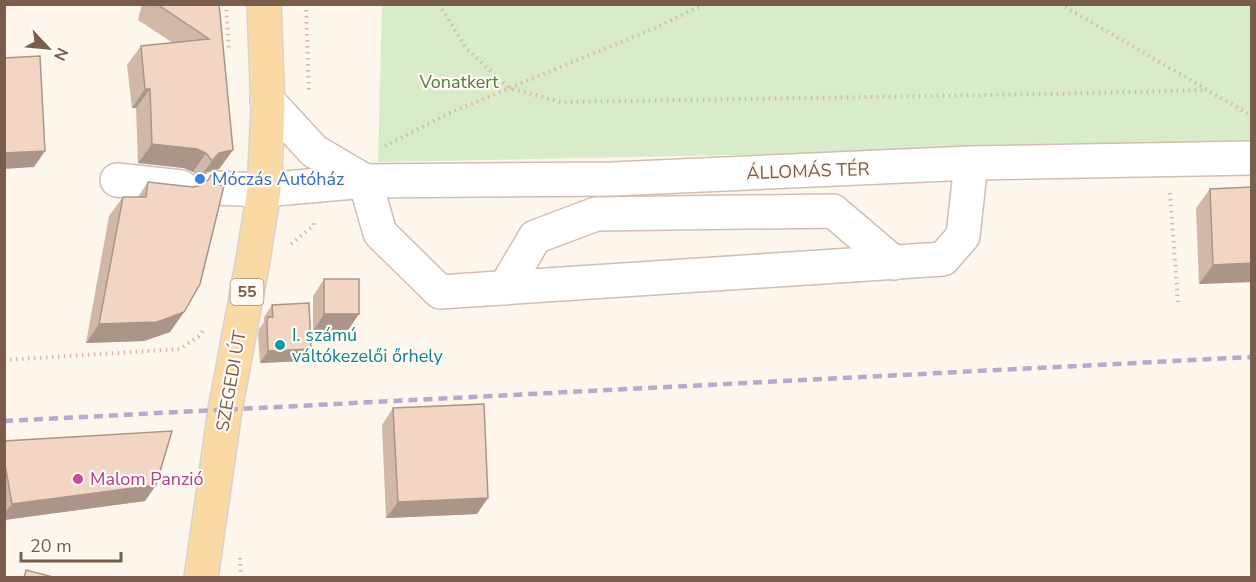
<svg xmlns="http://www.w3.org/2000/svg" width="1256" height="582" font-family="'Nunito Sans',sans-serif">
  <rect width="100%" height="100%" fill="#fdf6ec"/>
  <!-- green -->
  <path fill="#d8ecc9" d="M382 5H1251V145L378 162Z"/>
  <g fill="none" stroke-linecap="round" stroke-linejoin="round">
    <defs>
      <g id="minor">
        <path d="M267 100 314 151 365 181"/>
        <path d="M117 180 181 187"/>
        <path d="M365 181 380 233 440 292 943 259 963 236 971 163"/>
        <path d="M215 188 264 190 365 181 612 179 971 163 1252 158"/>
        <path d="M505 288 535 237 596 214 833 211 894 263"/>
      </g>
      <path id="major" d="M201 578 225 410 253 260 264 190 268 110 264 4"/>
    </defs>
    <!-- minor casing -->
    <use href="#minor" stroke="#d1beb0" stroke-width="36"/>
    <!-- major casing -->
    <use href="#major" stroke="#dad1cd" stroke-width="36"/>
    <!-- path -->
    <g stroke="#d9b8a5" stroke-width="4" stroke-dasharray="1.5 4.5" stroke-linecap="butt">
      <path d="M226 4 229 52"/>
      <path d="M306 4 309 94"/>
      <path d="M439 4 466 48 509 88 561 102 1050 94 1207 90"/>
      <path d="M1060 4 1252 116"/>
      <path d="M385 146 454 111 655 28 705 4"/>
      <path d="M1170 193 1178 302"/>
      <path d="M291 244 314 225V220"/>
      <path d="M4 360 180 349 199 336 205 328"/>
      <path d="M240 558 241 578"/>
    </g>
    <!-- minor -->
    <use href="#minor" stroke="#fff" stroke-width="33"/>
    <!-- major -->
    <use href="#major" stroke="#fbd9a5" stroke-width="33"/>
    <!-- rail -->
    <path stroke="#b9a8c9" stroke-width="4.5" stroke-dasharray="9 6" stroke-linecap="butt" d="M4 421 1252 357"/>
  </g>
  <!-- wall -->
  <g fill="#d1b7a8">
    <path d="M142 4H219L233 150 219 169 206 172 198 180 193 172 184 168 138 163 136 108H132L127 65 141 46 173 43 138 20Z"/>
    <path d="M211 175 184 312 170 332 144 341 86 343 109 216 123 197H138L148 182 193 187 202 185 207 181Z"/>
    <path d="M1210 189 1251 282 1199 284 1196 208Z"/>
    <path d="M324 279 359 314 348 330 313 331V296Z"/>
    <path d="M272 305 311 349 303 361 260 363 258 334 259 329 264 322V317Z"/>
    <path d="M393 408 477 514 386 518 382 425Z"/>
    <path d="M4 441 156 485 145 501 4 520Z"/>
  </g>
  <!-- shaded-wall -->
  <g fill="#aa9588">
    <path d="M145 89H150L136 108H132Z"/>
    <path d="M152 144 197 149 206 153 193 172 184 168 138 163Z"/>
    <path d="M233 150 219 169 206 172 198 180 212 161 219 153Z"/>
    <path d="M45 151 34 167 4 169V153Z"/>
    <path d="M1251 263V282L1199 284 1213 265Z"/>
    <path d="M184 312 170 332 144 341 86 343 99 324Z"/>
    <path d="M324 314H359L348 330 313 331Z"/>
    <path d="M311 349 303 361 260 363 268 351Z"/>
    <path d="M156 485 145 501 4 520V514L12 504Z"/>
    <path d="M488 498 477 514 386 518 398 502Z"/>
  </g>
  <!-- building -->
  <g fill="#f3d5c3" stroke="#aa9588" stroke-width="1.5">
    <path d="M157 4H219L233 150 219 153 212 161 206 153 197 149 152 144 150 89H145L141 46 209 39Z"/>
    <path d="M40 56 45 151 4 153V58Z"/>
    <path d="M211 175 218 184 224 186 200 284 184 312 157 322 99 324 123 197H146L148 182 193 187 202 185 209 179Z"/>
    <path d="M1251 187V263L1213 265 1210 189Z"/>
    <rect x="324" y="279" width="35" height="35"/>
    <path d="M309 303 311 349 268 351 267 322 268 317H273L272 305Z"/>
    <path d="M484 404 488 498 398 502 393 408Z"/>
    <path d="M172 431 156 485 12 504 4 459V441Z"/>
    <path d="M26 570 57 578H24Z"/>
  </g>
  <!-- markers -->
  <circle fill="#3f7fe0" stroke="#fffaf3" stroke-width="2" cx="200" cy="179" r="6"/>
  <circle fill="#0f9aa8" stroke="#fffaf3" stroke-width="2" cx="280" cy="345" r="6"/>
  <circle fill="#d1479c" stroke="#fffaf3" stroke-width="2" cx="78" cy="479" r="6"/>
  <g text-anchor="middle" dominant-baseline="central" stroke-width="4.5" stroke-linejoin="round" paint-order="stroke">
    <!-- shield labels -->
    <rect fill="#fffaf3" stroke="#a28b7f" stroke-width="1.5" x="230.5" y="279" width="33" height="26" rx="4.5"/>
    <g font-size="16" font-weight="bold" fill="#7a5c4d">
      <text x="247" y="292">55</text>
    </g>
    <!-- park labels -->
    <g font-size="18" fill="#537a41" stroke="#fffaf3">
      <text x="459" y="82">Vonatkert</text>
    </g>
    <!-- street labels -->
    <g font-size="18" fill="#7a5c4d" stroke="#fffaf3">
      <text transform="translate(808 171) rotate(-2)">ÁLLOMÁS TÉR</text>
      <text transform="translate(231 381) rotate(-80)">SZEGEDI ÚT</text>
    </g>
    <!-- shop labels -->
    <g font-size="18" fill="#366cbe" stroke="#fffaf3" text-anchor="start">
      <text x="212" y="179">Móczás Autóház</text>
    </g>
    <!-- culture labels -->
    <g font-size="18" fill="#0d838f" stroke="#fffaf3" text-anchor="start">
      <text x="292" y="335">I. számú<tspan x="292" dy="21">váltókezelői őrhely</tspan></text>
    </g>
    <!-- hotel labels -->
    <g font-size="18" fill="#b23c85" stroke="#fffaf3" text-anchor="start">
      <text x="90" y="479">Malom Panzió</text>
    </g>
  </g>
  <!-- border -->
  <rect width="1256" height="582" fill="none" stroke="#7a5c4d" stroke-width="12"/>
  <!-- north arrow -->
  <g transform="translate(48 48) rotate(116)" stroke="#fffaf3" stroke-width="4.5" paint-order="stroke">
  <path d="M0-4.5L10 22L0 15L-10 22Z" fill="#7a5c4d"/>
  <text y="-9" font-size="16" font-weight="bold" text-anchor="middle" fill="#7a5c4d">N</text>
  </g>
  <!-- scale -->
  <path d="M21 552v9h100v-9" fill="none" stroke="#7a5c4d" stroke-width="3"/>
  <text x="30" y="552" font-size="18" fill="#7a5c4d" stroke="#fffaf3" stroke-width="4.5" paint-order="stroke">20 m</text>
</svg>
